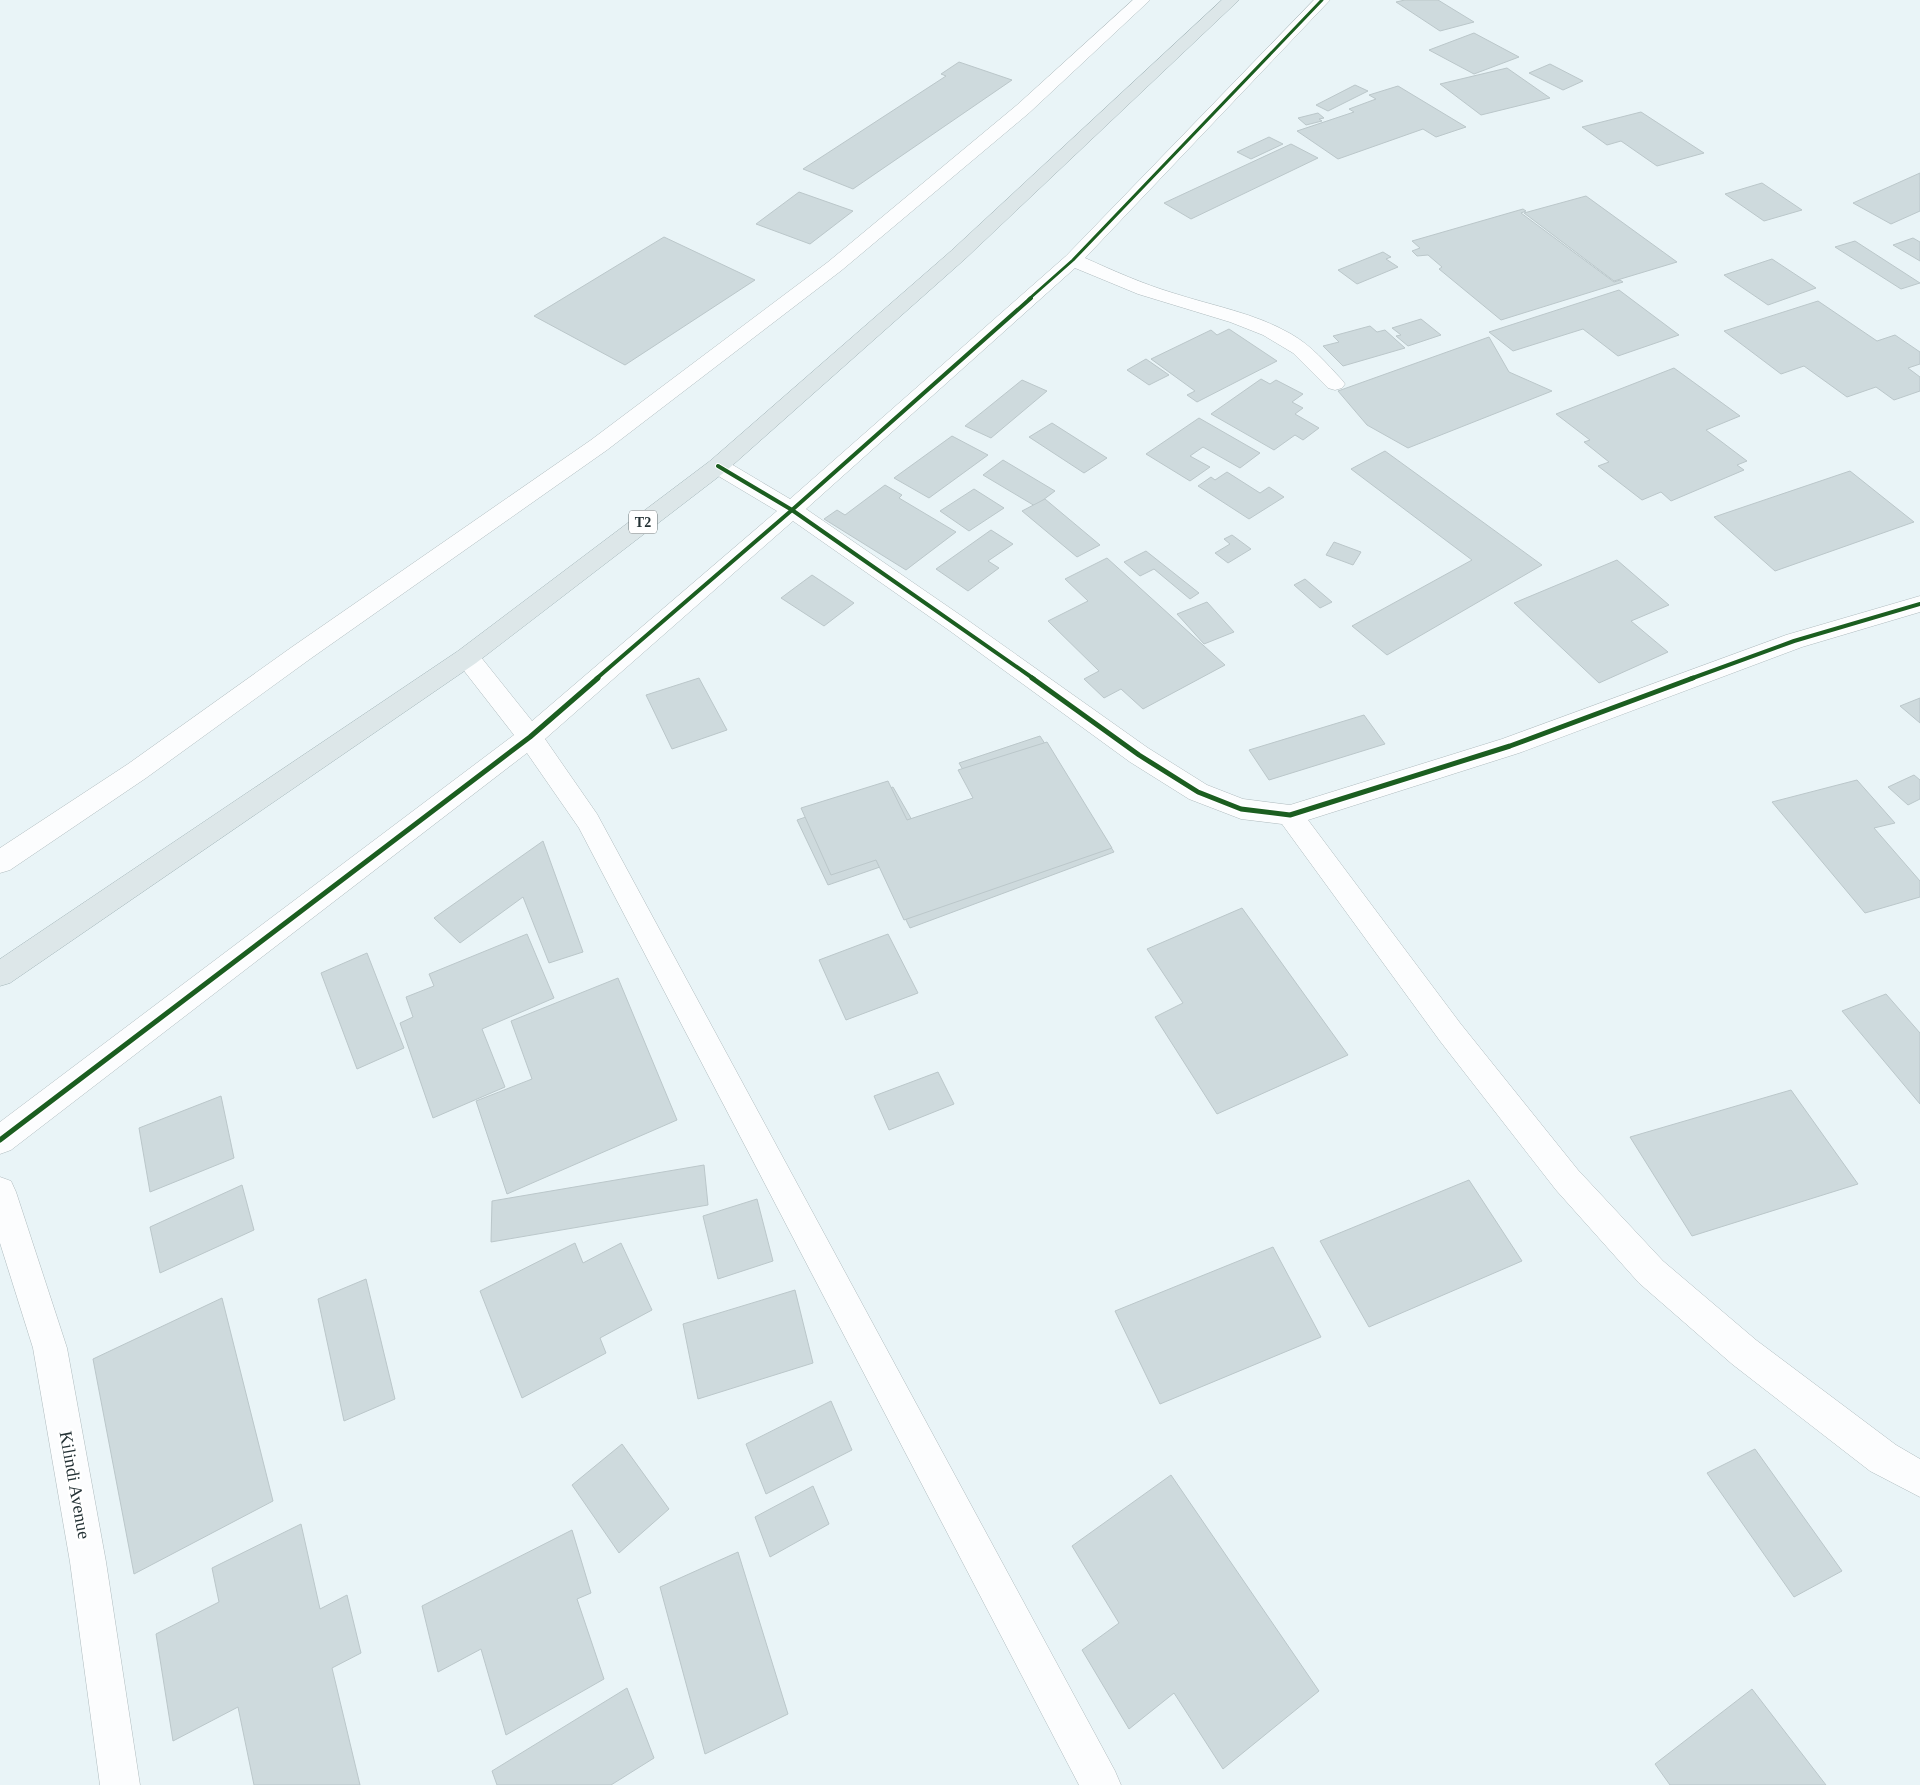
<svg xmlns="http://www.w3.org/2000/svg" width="1920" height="1785" font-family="'Times New Roman',serif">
  <rect width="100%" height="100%" fill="#e9f4f7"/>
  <!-- building -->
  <g fill="#cedadd" stroke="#bbc7ca">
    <path d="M1405 0H1438L1474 22 1440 31 1396 2Z"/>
    <path d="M1474 33 1519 57 1474 74 1429 50Z"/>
    <path d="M959 62 1012 80 853 189 803 169 946 76 941 74Z"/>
    <path d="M1550 64 1583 81 1563 90 1529 73Z"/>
    <path d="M1507 68 1550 98 1481 115 1440 84Z"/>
    <path d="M1355 85 1368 91 1328 111 1316 105Z"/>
    <path d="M1398 86 1466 127 1436 137 1423 129 1338 159 1297 131 1354 112 1349 109 1376 99 1369 95Z"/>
    <path d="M1641 112 1704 153 1657 166 1621 141 1607 145 1582 127Z"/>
    <path d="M1318 113 1324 118 1319 119 1322 121 1306 125 1298 118Z"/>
    <path d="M1269 137 1283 144 1251 159 1237 152Z"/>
    <path d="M1291 144 1318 158 1191 219 1164 203Z"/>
    <path d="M1920 173V211L1891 224 1853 203Z"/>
    <path d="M1762 183 1802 210 1764 221 1725 194Z"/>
    <path d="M799 192 853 211 810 244 756 224Z"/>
    <path d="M1586 196 1677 262 1614 281 1524 213Z"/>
    <path d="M1523 209 1526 211 1521 213 1614 282 1620 280 1623 282 1501 320 1439 269 1442 267 1428 255 1417 256 1412 251 1420 248 1412 241Z"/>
    <path d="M664 237 755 280 625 365 534 316Z"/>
    <path d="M1913 238 1920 242V261L1893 245Z"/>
    <path d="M1855 241 1920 283 1901 289 1835 247Z"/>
    <path d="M1383 252 1391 257 1386 259 1398 267 1357 284 1338 270Z"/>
    <path d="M1772 259 1816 288 1768 305 1724 275Z"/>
    <path d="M1619 290 1679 335 1618 356 1583 329 1513 351 1489 332Z"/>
    <path d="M1818 301 1877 341 1895 335 1920 352V364L1908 368 1920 377V391L1894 400 1876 387 1847 397 1804 366 1781 374 1724 331Z"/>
    <path d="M1421 319 1441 335 1408 346 1396 336 1401 335 1392 328Z"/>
    <path d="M1370 326 1377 332 1385 330 1405 348 1343 366 1323 346 1339 342 1333 336Z"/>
    <path d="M1229 329 1277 361 1197 402 1187 395 1195 391 1151 359 1211 330 1217 335Z"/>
    <path d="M1489 337 1509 372 1552 391 1408 448 1367 425 1338 391Z"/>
    <path d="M1146 359 1169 375 1149 385 1127 370Z"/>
    <path d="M1674 368 1740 416 1706 430 1747 461 1737 465 1744 470 1671 501 1661 492 1642 500 1598 466 1609 462 1584 442 1590 440 1556 414Z"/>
    <path d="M1261 379 1270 384 1276 380 1303 394 1292 402 1303 408 1295 414 1319 428 1303 440 1295 435 1274 450 1211 414Z"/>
    <path d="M1022 380 1047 391 991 438 965 426Z"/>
    <path d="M1199 418 1260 453 1240 468 1203 447 1190 456 1210 467 1190 481 1146 454Z"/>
    <path d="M1052 423 1107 458 1084 473 1029 437Z"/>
    <path d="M952 436 988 455 929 498 894 478Z"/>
    <path d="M1385 451 1542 565 1387 655 1352 626 1472 560 1351 469Z"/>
    <path d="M1003 460 1055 491 1035 506 983 475Z"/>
    <path d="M1850 471 1914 522 1775 571 1714 517Z"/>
    <path d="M1227 472 1260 493 1269 487 1284 497 1249 519 1198 486 1211 477 1215 480Z"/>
    <path d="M885 485 902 495 899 498 956 532 906 570 824 519 837 510 845 515Z"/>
    <path d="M974 489 1004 508 969 531 940 511Z"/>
    <path d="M1045 499 1100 545 1077 557 1022 511Z"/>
    <path d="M991 530 1013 544 988 561 999 568 968 591 936 569Z"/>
    <path d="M1232 535 1251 549 1228 563 1215 553 1230 544 1224 539Z"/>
    <path d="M1334 542 1361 552 1353 565 1326 555Z"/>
    <path d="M1146 551 1199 593 1190 599 1154 569 1140 576 1124 562Z"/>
    <path d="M1107 558 1225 665 1143 709 1121 689 1104 698 1084 679 1099 671 1048 621 1088 601 1065 579Z"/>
    <path d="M1617 560 1669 605 1631 621 1668 652 1599 683 1514 603Z"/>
    <path d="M812 575 854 603 824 626 781 598Z"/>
    <path d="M1305 579 1332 602 1320 608 1294 585Z"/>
    <path d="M1207 602 1234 632 1204 644 1177 614Z"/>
    <path d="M699 678 727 730 672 749 646 695Z"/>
    <path d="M1920 698V723L1900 706Z"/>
    <path d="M1364 715 1385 744 1269 780 1249 750Z"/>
    <path d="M1040 736 1114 852 910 928 880 867 828 885 797 820 893 787 912 820 979 797 959 763Z"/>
    <path d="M1047 742 1112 848 904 920 876 860 831 875 801 808 888 781 907 820 973 798 958 770Z"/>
    <path d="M1914 775 1920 780V799L1908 805 1888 787Z"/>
    <path d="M1857 780 1895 823 1874 828 1920 881V897L1865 913 1772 802Z"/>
    <path d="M543 841 583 952 549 963 523 897 460 943 434 918Z"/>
    <path d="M1242 908 1348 1055 1217 1114 1155 1017 1183 1003 1147 949Z"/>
    <path d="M527 934 554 998 482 1029 505 1087 433 1118 400 1023 413 1017 406 997 434 986 429 974Z"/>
    <path d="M888 934 918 993 846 1020 819 960Z"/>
    <path d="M367 953 404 1048 357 1069 321 973Z"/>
    <path d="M618 978 677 1120 507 1194 476 1101 532 1079 511 1021Z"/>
    <path d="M1886 994 1920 1033V1104L1842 1011Z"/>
    <path d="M938 1072 954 1104 889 1130 874 1096Z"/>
    <path d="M1791 1090 1858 1184 1692 1236 1630 1137Z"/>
    <path d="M221 1096 234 1158 150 1192 139 1128Z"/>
    <path d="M704 1165 708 1205 491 1242 492 1201Z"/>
    <path d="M1469 1180 1522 1261 1369 1327 1320 1241Z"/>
    <path d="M242 1185 254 1230 160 1273 150 1227Z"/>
    <path d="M757 1199 773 1261 718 1279 703 1216Z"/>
    <path d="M575 1243 583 1263 621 1243 652 1310 600 1338 606 1353 522 1398 480 1291Z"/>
    <path d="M1273 1247 1321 1337 1160 1404 1115 1311Z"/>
    <path d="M366 1279 395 1399 344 1421 318 1299Z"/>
    <path d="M795 1290 813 1363 698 1399 683 1324Z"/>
    <path d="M222 1298 273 1501 134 1574 93 1359Z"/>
    <path d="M831 1401 852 1450 766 1494 746 1444Z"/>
    <path d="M622 1444 669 1509 619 1553 572 1485Z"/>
    <path d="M1755 1449 1842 1571 1794 1597 1707 1473Z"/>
    <path d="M1171 1475 1319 1691 1223 1769 1174 1693 1129 1729 1082 1650 1119 1623 1072 1546Z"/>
    <path d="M813 1486 829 1524 770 1557 755 1517Z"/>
    <path d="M301 1524 320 1609 347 1595 361 1653 332 1668 360 1785H254L238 1707 173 1741 156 1634 219 1602 212 1568Z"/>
    <path d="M572 1530 591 1593 577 1599 604 1679 506 1735 481 1649 438 1672 422 1606Z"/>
    <path d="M738 1552 788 1714 705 1754 660 1587Z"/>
    <path d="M627 1688 654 1758 611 1785H497L492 1771Z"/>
    <path d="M1752 1689 1826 1785H1670L1655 1764Z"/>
  </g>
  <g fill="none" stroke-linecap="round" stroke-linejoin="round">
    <defs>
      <g id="minor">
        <path d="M1133 0H1150L1029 113 842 270 607 450 310 659 146 778 10 870 0 873V848L128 764 292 647 591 440 828 262 1017 105Z"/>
        <path d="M1314 0H1330L1085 258C1114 271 1143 284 1173 293 1213 306 1255 313 1291 334 1312 346 1326 363 1342 380L1345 384 1342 388 1335 390 1328 388 1293 353 1263 335 1230 322 1138 294 1075 268 806 509 966 619 1148 748 1207 785 1243 799 1290 805 1502 739 1786 635 1920 596V612L1802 647 1519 753 1308 820 1460 1023 1578 1170 1663 1261 1756 1340 1896 1445 1920 1459V1497L1870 1471 1732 1364 1639 1283 1556 1190 1440 1041 1282 824 1241 819 1189 799 1130 762 950 631 793 521 545 739 597 814 1115 1771 1121 1785H1079L579 828 527 753 11 1150 0 1154V1122L514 735 458 663 455 657 458 651 467 648 476 651 532 721 777 511 710 471 707 466 710 461 718 459 726 461 790 499 1066 256Z"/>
        <path d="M0 1177 11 1181 16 1192 67 1348 106 1562 140 1785H100L70 1562 33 1348 0 1243Z"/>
      </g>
      <path id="trunk" d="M1222 0H1239L965 259 726 471 476 663 10 983 0 986V959L458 651 710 461 951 251Z"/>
    </defs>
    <!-- minor casing -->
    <use href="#minor" stroke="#afbbbe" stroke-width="1"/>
    <!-- trunk casing -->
    <use href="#trunk" stroke="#a3b5b9" stroke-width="1"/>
    <!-- minor -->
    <use href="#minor" fill="#fcfdfe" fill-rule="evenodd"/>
    <!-- trunk -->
    <use href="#trunk" fill="#dde7e9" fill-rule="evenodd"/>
    <defs>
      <path id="cycleway-far2" d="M1029 299 1073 260 1322 0"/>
      <g id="cycleway-far1">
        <path d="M718 466 792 510 1034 679"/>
        <path d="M596 679 792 510 1031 298"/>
        <path d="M1690 679 1794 641 1920 604"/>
      </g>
      <g id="cycleway">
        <path d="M1032 678 1139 755 1198 792 1241 809 1290 815 1510 746 1693 678"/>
        <path d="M0 1140 530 737 598 678"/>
      </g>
    </defs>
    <!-- cycleway-far2 casing -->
    <use href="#cycleway-far2" stroke="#fff" stroke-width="5"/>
    <!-- cycleway-far1 casing -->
    <use href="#cycleway-far1" stroke="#fff" stroke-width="6"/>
    <!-- cycleway casing -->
    <use href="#cycleway" stroke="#fff" stroke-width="8"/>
    <!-- cycleway-far2 -->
    <use href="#cycleway-far2" stroke="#1b5e20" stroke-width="3"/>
    <!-- cycleway-far1 -->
    <use href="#cycleway-far1" stroke="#1b5e20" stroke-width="4"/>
    <!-- cycleway -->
    <use href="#cycleway" stroke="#1b5e20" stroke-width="5"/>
  </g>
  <g text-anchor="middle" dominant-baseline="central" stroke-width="5" stroke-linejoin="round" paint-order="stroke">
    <!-- shield labels -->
    <rect fill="#fff" stroke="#667072" stroke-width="1" x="629" y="510.5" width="28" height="23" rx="4"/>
    <g font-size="14" font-weight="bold" fill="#243235">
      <text x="643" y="522">T2</text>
    </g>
    <!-- near-street labels -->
    <g font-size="18" fill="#243235" stroke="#fff">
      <text transform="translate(75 1485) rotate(80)">Kilindi Avenue</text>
    </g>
  </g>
</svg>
